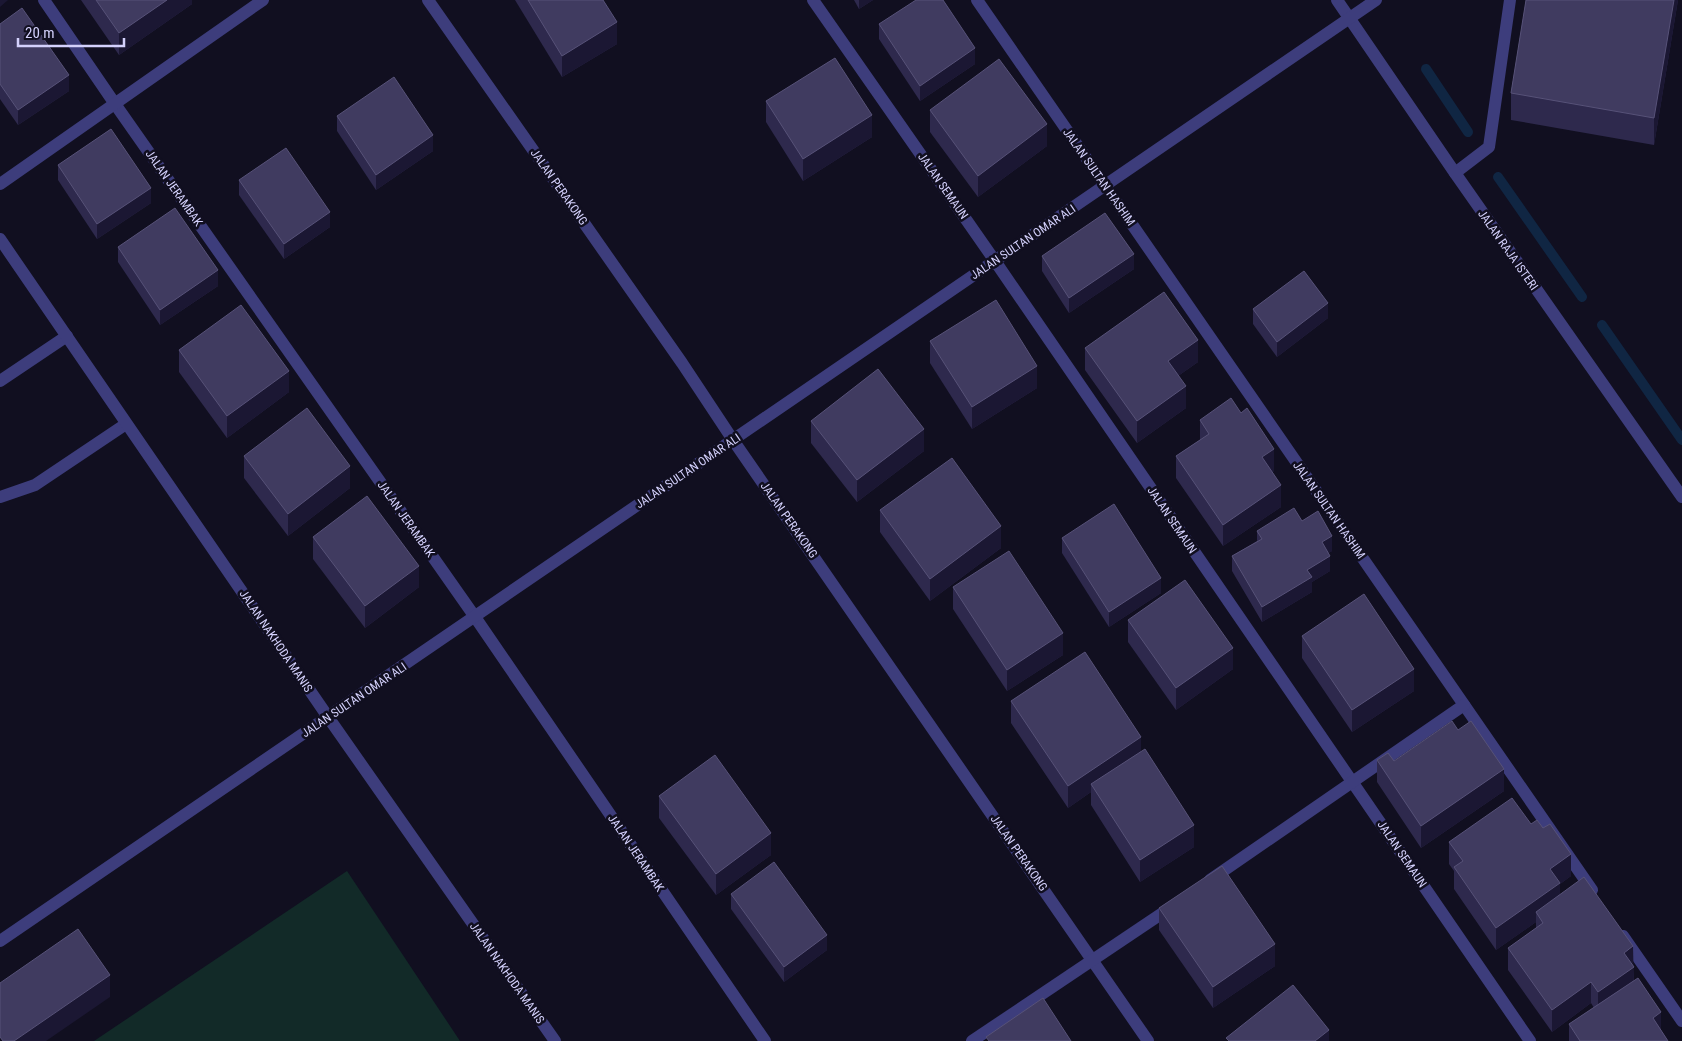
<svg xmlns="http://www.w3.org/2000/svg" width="1682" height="1041" font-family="'Roboto Condensed',sans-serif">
  <rect width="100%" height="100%" fill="#110f20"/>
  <!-- green -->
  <path fill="#122a28" d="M347 871 460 1041H94Z"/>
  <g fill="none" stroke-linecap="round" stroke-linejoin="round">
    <!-- stream -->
    <g stroke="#102643" stroke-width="10">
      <path d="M1426 69 1468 132"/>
      <path d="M1498 177 1582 297"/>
      <path d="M1602 325 1682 440"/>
    </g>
    <!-- lane -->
    <g stroke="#3d3d7c" stroke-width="12">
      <path d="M1455 173 1489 147 1510 0"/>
      <path d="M0 381 67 336"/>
      <path d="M0 497 35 485 126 424"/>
    </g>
    <!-- street -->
    <g stroke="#3d3d7c" stroke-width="12">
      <path d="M44 0 115 104 475 617 765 1041"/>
      <path d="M428 0 682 363 733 440 1148 1041"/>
      <path d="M813 0 995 261 1530 1041"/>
      <path d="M977 0 1592 890"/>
      <path d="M1337 0 1455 173 1682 497"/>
      <path d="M0 184 263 0"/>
      <path d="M0 239 328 717 555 1041"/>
      <path d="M1210 880 1464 705"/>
      <path d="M1623 936 1682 1021"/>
      <path d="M0 941 1376 0"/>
      <path d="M972 1041 1173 906"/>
    </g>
  </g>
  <!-- wall -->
  <g fill="#2e294d">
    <path d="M81 0H192V4L119 55Z"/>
    <path d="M515 0H603L617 44 562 77Z"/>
    <path d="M854 0H873L859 9Z"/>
    <path d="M1526 0H1678L1654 145 1511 120V93Z"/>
    <path d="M0 24 69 91 18 125 0 99Z"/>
    <path d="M879 24 975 64 920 101 879 39Z"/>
    <path d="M766 101 872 137 803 181 766 122Z"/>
    <path d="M930 110 1047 146 978 197 930 132Z"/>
    <path d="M337 116 433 151 376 190 337 131Z"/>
    <path d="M58 165 151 203 97 239 58 180Z"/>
    <path d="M239 180 330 227 284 259 239 195Z"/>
    <path d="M118 247 218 286 160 325 118 262Z"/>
    <path d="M1042 256 1134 269 1069 313 1042 271Z"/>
    <path d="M1253 309 1328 318 1277 357 1253 324Z"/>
    <path d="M930 341 1037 388 972 429 930 363Z"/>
    <path d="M1085 348 1198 362 1178 376 1186 408 1137 443 1085 370Z"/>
    <path d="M179 350 289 392 227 438 179 372Z"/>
    <path d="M1200 420 1274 471 1272 472 1281 507 1223 546 1176 478V456L1200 440Z"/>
    <path d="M811 421 924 451 857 502 811 443Z"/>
    <path d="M244 456 350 488 288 536 244 478Z"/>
    <path d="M880 510 1001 548 930 601 880 532Z"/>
    <path d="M1302 521 1332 551 1328 553 1330 571 1312 582V592L1262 622 1232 571V556L1257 541V531Z"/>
    <path d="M313 537 419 587 365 628 313 559Z"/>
    <path d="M1062 538 1161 593 1109 627 1062 553Z"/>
    <path d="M953 587 1063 655 1007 691 953 609Z"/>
    <path d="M1128 620 1233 669 1176 710 1128 642Z"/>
    <path d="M1302 636 1414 691 1352 732 1302 658Z"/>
    <path d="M1011 701 1141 752 1194 847 1140 882 1091 805V792L1068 808 1011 723Z"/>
    <path d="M1458 730 1504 791 1421 848 1377 782V760L1394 761Z"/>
    <path d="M659 796 771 855 716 895 659 818Z"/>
    <path d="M1531 824 1571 876 1560 884V894L1633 965 1634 981 1661 1030 1668 1041H1569V1024L1594 1008 1591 1003 1552 1032 1508 970V948L1536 928V922L1496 950 1454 889V871L1449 864V842Z"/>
    <path d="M731 894 827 950 784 982 731 909Z"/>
    <path d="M1159 908 1275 966 1213 1008 1159 930Z"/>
  </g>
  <!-- shaded-wall -->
  <g fill="#1b1733">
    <path d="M0 0H8L0 7Z"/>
    <path d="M167 0H192V4L119 55V33Z"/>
    <path d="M859 0H873L859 9Z"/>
    <path d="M1674 0H1678L1654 145V118Z"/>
    <path d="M617 22V44L562 77V56Z"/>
    <path d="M975 48V64L920 101V86Z"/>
    <path d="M69 75V91L18 125V110Z"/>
    <path d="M872 115V137L803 181V159Z"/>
    <path d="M1047 124V146L978 197V176Z"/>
    <path d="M433 135V151L376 190V175Z"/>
    <path d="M151 188V203L97 239V224Z"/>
    <path d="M330 212V227L284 259V244Z"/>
    <path d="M1134 254V269L1069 313V298Z"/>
    <path d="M218 270V286L160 325V310Z"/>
    <path d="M1328 303V318L1277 357V342Z"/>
    <path d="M1198 340V362L1168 383V361Z"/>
    <path d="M1037 366V388L972 429V407Z"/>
    <path d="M289 371V392L227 438V416Z"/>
    <path d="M1186 386V408L1137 443V421Z"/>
    <path d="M924 429V451L857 502V480Z"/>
    <path d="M1274 449V471L1262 478V457Z"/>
    <path d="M350 466V488L288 536V514Z"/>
    <path d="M1281 485V507L1223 546V525Z"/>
    <path d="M1001 526V548L930 601V579Z"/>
    <path d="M1332 536V551L1322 557V542Z"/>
    <path d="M1330 556V571L1312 582V592L1262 622V607L1307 570Z"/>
    <path d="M419 566V587L365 628V606Z"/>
    <path d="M1161 578V593L1109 627V612Z"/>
    <path d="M1063 633V655L1007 691V670Z"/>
    <path d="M1233 648V669L1176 710V688Z"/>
    <path d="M1414 669V691L1352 732V710Z"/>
    <path d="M1141 737V759L1091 784V792L1068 808V786Z"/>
    <path d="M1504 769V791L1421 848V826Z"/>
    <path d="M1194 825V847L1140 882V860Z"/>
    <path d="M771 833V855L716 895V874Z"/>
    <path d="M1571 854V876L1560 884V905L1536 912V922L1496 950V928L1550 869Z"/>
    <path d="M827 935V950L784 982V967Z"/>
    <path d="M1275 944V966L1213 1008V987Z"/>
    <path d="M1633 946 1634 989 1598 1014V992L1624 953Z"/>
    <path d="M110 975V997L46 1041H14Z"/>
    <path d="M1591 982V1003L1552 1032V1010Z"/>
    <path d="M1661 1012V1034L1653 1018Z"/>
    <path d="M1329 1030V1041H1315Z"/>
  </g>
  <!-- building -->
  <g fill="#403b60" stroke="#575278">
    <path d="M96 0H167L119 33Z"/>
    <path d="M528 0H603L617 22 562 56Z"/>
    <path d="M916 0H943L975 48 920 86 879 24Z"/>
    <path d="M1526 0H1674L1654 118 1511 93Z"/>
    <path d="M22 8 69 75 18 110 0 84V24Z"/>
    <path d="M835 58 872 115 803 159 766 101Z"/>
    <path d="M999 59 1047 124 978 176 930 110Z"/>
    <path d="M394 77 433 135 376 175 337 116Z"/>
    <path d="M111 129 151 188 97 224 58 165Z"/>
    <path d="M286 148 330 212 284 244 239 180Z"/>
    <path d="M175 208 218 270 160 310 118 247Z"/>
    <path d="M1105 213 1134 254 1069 298 1042 256Z"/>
    <path d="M1304 271 1328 303 1277 342 1253 309Z"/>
    <path d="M1164 292 1198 340 1168 361 1186 386 1137 421 1085 348Z"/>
    <path d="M996 300 1037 366 972 407 930 341Z"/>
    <path d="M241 305 289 371 227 416 179 350Z"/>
    <path d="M878 369 924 429 857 480 811 421Z"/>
    <path d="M1231 398 1241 413 1247 408 1274 449 1262 457 1281 485 1223 525 1176 456 1209 434 1200 420Z"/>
    <path d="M307 408 350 466 288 514 244 456Z"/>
    <path d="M952 458 1001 526 930 579 880 510Z"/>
    <path d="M367 496 419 566 365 606 313 537Z"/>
    <path d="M1114 504 1161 578 1109 612 1062 538Z"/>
    <path d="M1294 508 1302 521 1318 511 1332 536 1322 542 1330 556 1307 570 1312 577 1262 607 1232 556 1262 539 1257 531Z"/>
    <path d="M1009 551 1063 633 1007 670 953 587Z"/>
    <path d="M1185 580 1233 648 1176 688 1128 620Z"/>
    <path d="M1364 594 1414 669 1352 710 1302 636Z"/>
    <path d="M1085 652 1141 737 1068 786 1011 701Z"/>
    <path d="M1452 721 1458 730 1471 721 1504 769 1421 826 1377 760 1388 753 1394 761Z"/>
    <path d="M1145 749 1194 825 1140 860 1091 784Z"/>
    <path d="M715 755 771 833 716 874 659 796Z"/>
    <path d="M1512 798 1531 824 1537 820 1543 828 1550 824 1571 854 1550 869 1560 883 1496 928 1454 867 1463 861 1449 842Z"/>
    <path d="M774 862 827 935 784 967 731 894Z"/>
    <path d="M1222 866 1275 944 1213 987 1159 908Z"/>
    <path d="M1584 877 1633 946 1624 953 1634 967 1598 992 1591 982 1552 1010 1508 948 1543 923 1536 912Z"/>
    <path d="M78 929 110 975 14 1041H3L0 1037V983Z"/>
    <path d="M1638 978 1661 1012 1653 1018 1668 1041H1580L1569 1024Z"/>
    <path d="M1293 985 1329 1030 1315 1041H1229L1226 1038Z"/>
    <path d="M1043 998 1071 1041H989L986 1037Z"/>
  </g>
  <g text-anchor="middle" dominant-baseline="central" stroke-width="5" stroke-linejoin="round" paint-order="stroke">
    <!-- street labels -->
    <g font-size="12" fill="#d4d1fc" stroke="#110f20">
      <text transform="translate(1099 177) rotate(55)">JALAN SULTAN HASHIM</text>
      <text transform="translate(943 186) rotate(55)">JALAN SEMAUN</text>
      <text transform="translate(559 187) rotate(55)">JALAN PERAKONG</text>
      <text transform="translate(174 188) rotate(55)">JALAN JERAMBAK</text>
      <text transform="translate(1023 242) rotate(-34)">JALAN SULTAN OMAR ALI</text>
      <text transform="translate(1508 250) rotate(55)">JALAN RAJA ISTERI</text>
      <text transform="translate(688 471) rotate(-34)">JALAN SULTAN OMAR ALI</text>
      <text transform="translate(1329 510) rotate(55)">JALAN SULTAN HASHIM</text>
      <text transform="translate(406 519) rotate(55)">JALAN JERAMBAK</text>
      <text transform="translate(789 520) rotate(55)">JALAN PERAKONG</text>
      <text transform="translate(1172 520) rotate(56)">JALAN SEMAUN</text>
      <text transform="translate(276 641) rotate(56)">JALAN NAKHODA MANIS</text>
      <text transform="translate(354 700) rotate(-34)">JALAN SULTAN OMAR ALI</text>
      <text transform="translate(636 853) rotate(56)">JALAN JERAMBAK</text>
      <text transform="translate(1019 853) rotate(55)">JALAN PERAKONG</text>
      <text transform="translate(1402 854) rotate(56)">JALAN SEMAUN</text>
      <text transform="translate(507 973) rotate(55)">JALAN NAKHODA MANIS</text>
    </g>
  </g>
  <!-- scale -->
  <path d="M18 38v8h106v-8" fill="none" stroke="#d4d1fc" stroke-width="2.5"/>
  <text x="25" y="38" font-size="15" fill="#d4d1fc" stroke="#110f20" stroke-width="4" paint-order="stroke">20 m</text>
</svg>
